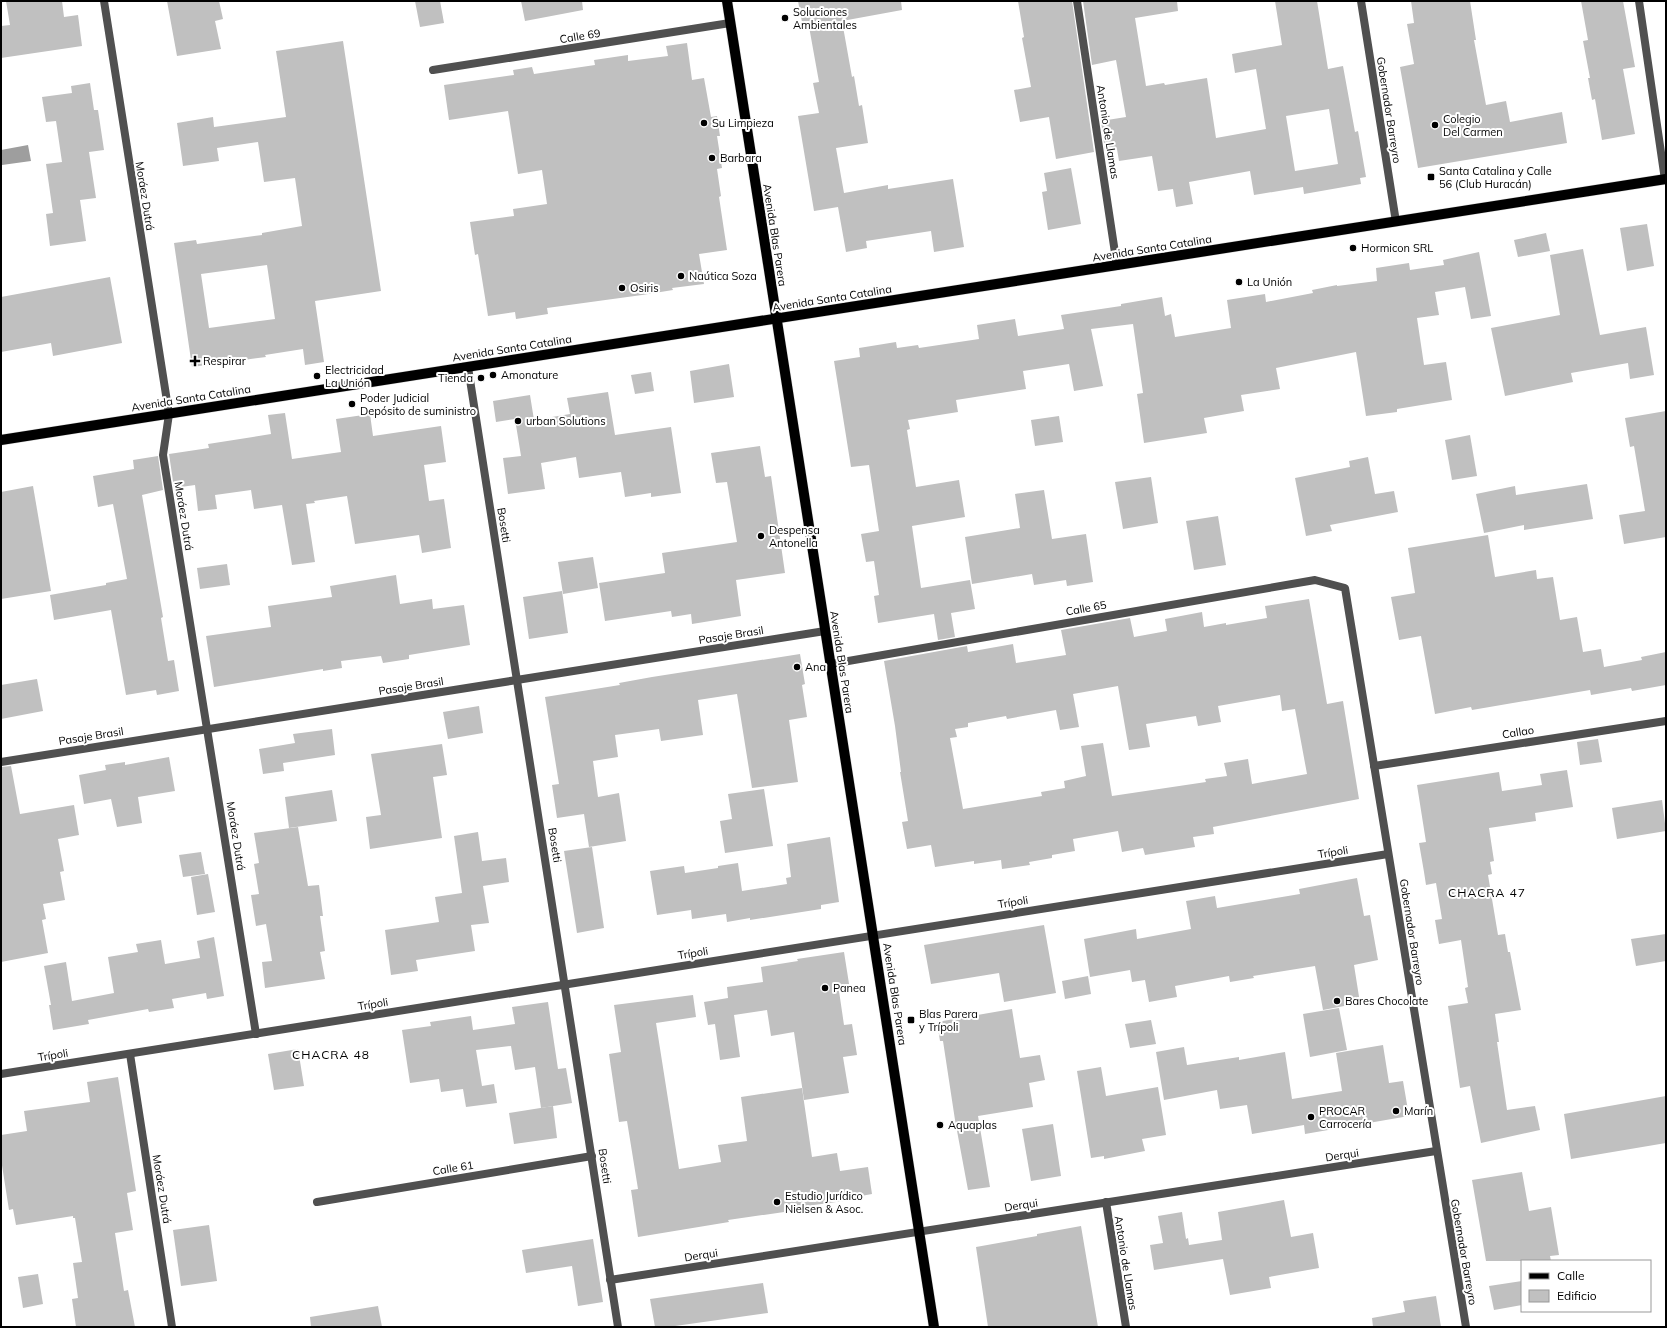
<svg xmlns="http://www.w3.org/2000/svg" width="1667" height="1328" font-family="Mulish,sans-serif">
  <rect width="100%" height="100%" fill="#fff"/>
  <!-- water -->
  <path fill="#9e9e9e" d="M28 145 31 161 2 165 1 164V150Z"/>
  <!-- building -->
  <g fill="#c0c0c0" fill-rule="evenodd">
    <path d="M6 1H62L64 17 78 15 82 46 1 58V26L10 25Z"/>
    <path d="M167 1H219L223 19 215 21 221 49 177 56Z"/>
    <path d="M415 1H440L444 23 420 27Z"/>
    <path d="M521 1H582L583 10 525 21Z"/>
    <path d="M798 1H901L902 10 842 21 852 77 854 76 859 106 862 105 868 143 836 148 844 193 888 185V189L953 179 964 247 934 252 931 231 866 241 867 248 846 252 838 207 814 211 798 116 819 113 813 83 819 82 808 21 802 22Z"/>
    <path d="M1018 1H1072L1094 152 1056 159 1049 117 1020 122 1014 90 1031 87 1022 38 1024 37Z"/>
    <path d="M1083 1H1177L1178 11 1135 18 1146 86 1164 83 1165 85 1207 78 1216 138 1266 129 1256 69 1235 73 1232 54 1282 45 1275 1H1317L1328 69 1343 66 1355 132 1358 131 1366 177 1360 178 1361 184 1304 194 1303 187 1254 195 1250 171 1189 182 1193 204 1176 207 1173 189 1158 191 1152 156 1119 161 1117 149 1105 151 1101 121 1126 117 1116 60 1092 65ZM1329 109 1338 164 1295 171 1286 116Z"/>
    <path d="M1411 1H1470L1476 40H1474L1486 105 1506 101 1510 122 1562 112 1567 143 1418 168 1400 67 1414 64 1407 24 1414 23Z"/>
    <path d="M1581 1H1623L1635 67 1623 69 1635 134 1602 140 1595 99 1592 100 1588 78H1590L1583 41 1588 40Z"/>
    <path d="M343 41 381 291 315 301 324 362 305 365 303 349 265 355 266 357 192 367 174 243 196 240 197 244 262 235V233L302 226 295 178 264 182 258 142 217 148 219 161 183 166 177 123 213 117 214 127 286 117 276 51ZM267 265 275 319 209 328 201 274Z"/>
    <path d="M687 43 692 80 704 78 711 117 717 116 720 136H717L722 168 717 169 721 196 719 197 727 250 699 254 704 284 672 288 673 290 642 295 547 308 548 314 516 319 515 312 488 316 478 254 475 255 470 222 514 216 513 209 547 204 542 170 518 174 508 111 449 120 444 85 514 75 513 70 532 67 534 74 595 65 594 60 628 55V61L668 56 666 46Z"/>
    <path d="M90 83 94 110H98L104 150 89 152 96 198 80 200 86 241 50 246 46 214 53 213 46 164 62 162 56 121 46 122 42 97 72 93 71 86Z"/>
    <path d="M1071 168 1081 224 1048 230 1042 192 1047 191 1044 173Z"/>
    <path d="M1647 224 1654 266 1627 271 1620 228Z"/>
    <path d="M1546 233 1550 251 1518 257 1514 240Z"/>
    <path d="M1583 249 1600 335 1646 327 1654 375 1630 379 1628 363 1571 373 1573 382 1505 396 1491 328 1560 315 1550 255Z"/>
    <path d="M1479 252 1491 316 1471 319 1465 287 1435 292 1439 315 1417 318 1424 365 1446 362 1452 400 1397 409V412L1366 416 1356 352 1276 368 1280 389 1241 395 1244 411 1204 418 1207 433 1144 443 1137 394 1143 393 1133 324 1091 329 1103 386 1074 391 1069 364 1023 371 1026 389 956 400 958 412 908 420 910 429 907 430 916 487 959 480 965 517 912 526 921 588 970 580 975 609 951 613 955 637 938 640 934 614 878 623 874 596 879 595 874 561 866 562 861 534 879 531 869 465 851 467 834 361 860 357 859 348 896 342 897 348 918 345 919 348 979 339 977 325 1015 319 1018 336 1064 329 1061 315 1121 306V304L1162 297 1165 316 1171 314 1175 337 1231 328 1227 300 1265 294 1266 302 1313 293 1312 290 1337 285V286L1377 281 1376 268 1409 263 1410 270 1444 265 1443 260Z"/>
    <path d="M110 277 122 343 53 356 51 343 1 352V297Z"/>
    <path d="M729 364 734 397 694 403 690 371Z"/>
    <path d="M651 372 654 391 635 394 631 375Z"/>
    <path d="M608 392 615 435 671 427 681 493 651 497V493L625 497 621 472 579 478 576 457 541 463 545 489 508 494 503 458 521 456 515 419 496 422 493 401 530 395 534 420 570 414 567 398Z"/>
    <path d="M1666 411V537L1624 544 1619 515 1645 511 1634 446 1630 447 1625 418Z"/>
    <path d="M285 413 292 459 341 452 336 419 370 414 373 436 441 426 446 462 424 465 429 501 444 499 451 548 422 553 419 535 355 544 347 496 314 501 315 503 306 504 315 562 292 565 282 505 254 509 251 490 215 495 217 509 198 511 195 485 174 488 169 454 209 448 208 444 271 434 268 415Z"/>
    <path d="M1059 416 1063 442 1035 446 1031 420Z"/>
    <path d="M1470 435 1477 476 1452 480 1445 440Z"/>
    <path d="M760 446 765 477 771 476 785 573 736 580 741 616 692 624 691 614 672 617 671 611 605 621 599 583 665 573 662 553 737 542 727 482 716 483 711 453Z"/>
    <path d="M158 456 163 490 142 495 163 617 161 618 168 661 174 660 179 691 157 695 156 690 126 695 111 610 54 620 50 595 106 585V583L127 579 113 504 98 507 93 476 134 469 133 460Z"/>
    <path d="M1368 457 1375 494 1394 491 1398 512 1330 525 1332 531 1306 536 1295 478 1350 467 1349 461Z"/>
    <path d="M1151 477 1158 523 1123 529 1115 482Z"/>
    <path d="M1587 484 1593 519 1524 530V525L1484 533 1476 494 1515 486 1516 495Z"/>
    <path d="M33 486 51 591 1 599V492Z"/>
    <path d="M1044 490 1052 539 1086 534 1093 582 1067 586 1066 580 1034 585 1032 574 972 584 965 537 1020 528 1015 494Z"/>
    <path d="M1218 516 1226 565 1194 570 1186 521Z"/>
    <path d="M1488 535 1495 577 1536 570 1537 579 1553 577 1560 620 1577 617 1583 652 1601 649 1604 667 1642 660 1641 657 1666 652V685L1632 691 1631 688 1591 695 1590 690 1472 710 1471 707 1435 714 1421 636 1399 640 1391 597 1415 593 1408 548Z"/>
    <path d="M593 557 598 588 563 594 558 562Z"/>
    <path d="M227 564 230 585 200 589 197 568Z"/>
    <path d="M396 575 400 604 432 599 433 609 464 605 470 645 409 655V659L383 663 381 656 341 661 342 668 323 671V669L214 687 206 636 271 627 268 606 332 597 330 586Z"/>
    <path d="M562 591 568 633 529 639 523 597Z"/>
    <path d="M1309 599 1327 704 1343 701 1359 799 1213 827 1214 834 1193 837 1195 847 1145 855 1143 848 1122 852 1118 831 1073 839 1075 851 1052 855V858L1029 862 1030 865 1002 869 1001 860 974 864V861L935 867 931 845 907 849 902 822 908 821 900 772H901L895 726 884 661 967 646 968 652 1013 644 1016 663 1066 655 1061 630 1130 618 1134 637 1167 631 1165 619 1202 612 1204 627 1226 623V625L1267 618 1265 606ZM1118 686 1129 750 1150 747 1146 724 1196 716 1198 726 1221 722 1218 706 1280 695 1282 711 1295 709 1307 774 1252 784 1248 759 1224 763 1227 776 1205 779 1206 782 1112 796 1103 743 1081 746 1086 776 1064 781 1065 788 1041 792 1042 796 963 809 950 738 957 737 955 729 968 727V723L1006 716 1007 719 1056 710 1060 730 1079 727 1073 694Z"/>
    <path d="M800 654 805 684 802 685 807 717 789 720 798 782 752 788 737 694 698 700 703 735 661 741 659 729 615 735 618 757 593 761 598 797 619 793 626 841 589 847 584 814 557 818 552 785 559 784 545 697 620 685 619 683 652 677Z"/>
    <path d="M37 679 43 711 1 719V685Z"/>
    <path d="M479 706 483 733 448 739 443 712Z"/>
    <path d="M332 729 335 755 283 763 284 771 263 774 259 749 295 743 293 734Z"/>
    <path d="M1598 739 1602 762 1580 765 1577 742Z"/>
    <path d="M442 744 447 775 433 777 442 838 370 849 366 817 381 815 371 754Z"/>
    <path d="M169 757 175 791 138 797 142 823 117 827 111 799 84 804 79 775 106 770 105 765 125 762V765Z"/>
    <path d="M11 766 20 814 74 805 79 835 58 839 64 871 60 872 65 900 43 904 46 919 42 920 48 953 1 962V767Z"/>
    <path d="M1567 770 1573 807 1535 813 1536 821 1489 828 1494 861 1490 862 1492 874 1488 875 1498 935 1505 934 1508 952H1510L1521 1010 1495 1014 1499 1042H1497L1507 1110 1535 1106 1540 1130 1481 1143 1470 1086 1460 1088 1448 1006 1468 1003 1465 988 1468 987 1461 940 1439 944 1435 920 1442 919 1436 883 1426 885 1424 872 1419 843 1426 842 1417 785 1499 772 1502 791 1542 785 1540 774Z"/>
    <path d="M764 789 773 846 725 853 720 821 732 819 728 794Z"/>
    <path d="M332 790 337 821 289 828 285 797Z"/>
    <path d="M1662 800 1666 831 1617 839 1612 808Z"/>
    <path d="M298 827 308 886 319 885 323 916H320L325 951 320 952 325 979 265 988 262 962 272 961 266 924 256 926 251 895 259 894 254 864 259 863 254 833Z"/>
    <path d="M478 832 482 861 506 858 509 882 483 886 489 923 471 925 475 951 416 960 418 971 391 975 385 930 439 922 435 897 462 893 454 836Z"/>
    <path d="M830 837 839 902 821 905V909L750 920V918L727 922 726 914 692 919 691 910 657 915 650 871 684 866 685 873 718 868V866L738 863 742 891 787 884 786 878 791 877 787 844Z"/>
    <path d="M592 847 604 928 577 933 564 851Z"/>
    <path d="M201 852 205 874 183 877 179 855Z"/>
    <path d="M208 874 215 912 197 915 191 877Z"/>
    <path d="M1357 878 1364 916 1370 915 1378 960 1354 965 1360 1003 1323 1010 1315 966 1253 976 1254 978 1230 982 1229 976 1175 986 1177 997 1149 1002 1145 980 1132 982 1130 970 1090 977 1084 939 1136 929 1137 939 1191 929 1186 901 1215 896 1217 908 1300 894 1299 889Z"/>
    <path d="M1044 925 1056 993 1004 1002 999 973 931 984 924 945Z"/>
    <path d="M1666 934V961L1636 966 1631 939Z"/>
    <path d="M214 937 224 996 207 999 206 993 172 999 174 1008 149 1012 148 1009 88 1020 89 1024 53 1030 49 1005H51L44 966 66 962 72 1001 114 993 108 957 138 952 136 944 161 940 165 964 200 958 197 941Z"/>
    <path d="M844 952 850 990 839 991 844 1025 852 1024 857 1055 843 1057 849 1093 804 1100 794 1032 771 1036 767 1010 734 1015 740 1057 720 1060 715 1024 708 1025 704 1002 728 998 727 987 763 982 761 967 798 961 797 959Z"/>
    <path d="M1088 976 1091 994 1065 999 1062 981Z"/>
    <path d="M693 995 696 1017 656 1023 679 1169 721 1162 718 1145 747 1141 741 1097 802 1088 812 1157 837 1153 840 1171 868 1167 872 1194 844 1199V1201L791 1208V1211L728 1220 729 1222 638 1237 631 1190 638 1189 627 1121 619 1122 609 1054 621 1052 614 1005Z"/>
    <path d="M548 1002 558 1069 566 1068 572 1103 541 1108 535 1067 515 1070 511 1046 476 1050 482 1086 494 1084 497 1103 466 1107 463 1089 441 1092 439 1079 410 1083 402 1030 431 1026 430 1022 471 1016 473 1030 515 1024 512 1007Z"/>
    <path d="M1339 1008 1347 1050 1310 1057 1303 1014Z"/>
    <path d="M1012 1009 1020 1058 1040 1055 1045 1080 1029 1083 1033 1107 978 1116 990 1187 968 1190 955 1120 943 1041H940L937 1022Z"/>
    <path d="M1151 1020 1156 1044 1130 1048 1125 1024Z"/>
    <path d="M1383 1045 1389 1083 1403 1081 1409 1116 1305 1134 1304 1125 1252 1134 1247 1105 1220 1109 1217 1090 1164 1100 1156 1052 1184 1047 1187 1065 1239 1057V1060L1285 1052 1292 1099 1342 1091 1336 1053Z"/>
    <path d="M298 1049 304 1086 274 1090 268 1054Z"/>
    <path d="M1101 1067 1106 1096 1158 1087 1166 1135 1142 1139 1145 1151 1104 1159V1156L1091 1158 1077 1071Z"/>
    <path d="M118 1077 136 1191 127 1193 133 1230 115 1233 124 1291 128 1290 135 1327H76L72 1299 78 1298 73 1263 82 1262 75 1218H73V1216L16 1225 13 1209 9 1210 1 1159V1135L27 1131 24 1111 90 1102 87 1082Z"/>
    <path d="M1666 1096V1143L1571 1159 1564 1114Z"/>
    <path d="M553 1106 557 1138 514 1144 509 1113Z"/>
    <path d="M1053 1124 1061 1176 1031 1181 1022 1129Z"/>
    <path d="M1522 1172 1529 1211 1551 1207 1559 1255 1550 1256 1551 1261H1486L1472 1180Z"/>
    <path d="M1284 1200 1291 1237 1313 1233 1319 1268 1269 1277 1271 1288 1230 1295 1223 1259 1154 1270 1150 1245 1163 1243 1158 1216 1182 1212 1186 1239 1188 1238 1189 1245 1222 1240 1218 1212Z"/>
    <path d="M209 1225 217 1281 181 1286 173 1230Z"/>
    <path d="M1081 1226 1098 1327H988L976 1247 1037 1236V1234Z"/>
    <path d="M593 1239 603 1302 578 1306 572 1266 526 1273 522 1250Z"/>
    <path d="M38 1274 43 1304 23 1308 18 1277Z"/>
    <path d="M1522 1281V1305L1494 1310 1489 1286Z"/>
    <path d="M763 1283 768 1313 668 1327H655L650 1299Z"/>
    <path d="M1436 1296 1441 1327H1373L1372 1318 1405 1312 1403 1301Z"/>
    <path d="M378 1306 382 1327H311L310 1317Z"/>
  </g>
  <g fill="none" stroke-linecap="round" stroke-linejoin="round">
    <defs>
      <g id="primary">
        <path d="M727 1 934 1327"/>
        <path d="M1 440 1666 179"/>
      </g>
    </defs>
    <!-- primary casing -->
    <use href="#primary" stroke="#dbdbdb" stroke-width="11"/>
    <!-- minor -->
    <g stroke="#505050" stroke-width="8">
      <path d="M104 1 169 414 163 455 256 1034"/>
      <path d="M1077 1 1117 266"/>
      <path d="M1361 1 1396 222"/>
      <path d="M1639 1 1665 180"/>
      <path d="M433 70 730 23"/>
      <path d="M468 367 618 1327"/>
      <path d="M831 664 1315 580 1345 588 1466 1327"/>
      <path d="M1 762 825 631"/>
      <path d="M1374 766 1666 721"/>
      <path d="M130 1054 172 1327"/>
      <path d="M1 1074 1388 854"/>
      <path d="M317 1202 592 1156"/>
      <path d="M1106 1202 1126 1327"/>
      <path d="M610 1280 1436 1151"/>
    </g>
    <!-- primary -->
    <use href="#primary" stroke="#000" stroke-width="10"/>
  </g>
  <!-- markers -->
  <g fill="#000" stroke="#fff" stroke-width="1.5">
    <circle cx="785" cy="18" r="4"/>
    <circle cx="704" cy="123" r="4"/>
    <circle cx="1435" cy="125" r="4"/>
    <circle cx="712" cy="158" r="4"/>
    <rect x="1427" y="173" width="8" height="8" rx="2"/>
    <circle cx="1353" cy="248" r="4"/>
    <circle cx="681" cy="276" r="4"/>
    <circle cx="1239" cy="282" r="4"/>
    <circle cx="622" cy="288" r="4"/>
    <path d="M193 355h4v4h4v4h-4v4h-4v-4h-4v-4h4z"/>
    <circle cx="493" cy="375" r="4"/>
    <circle cx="317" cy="376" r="4"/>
    <circle cx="481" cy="378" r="4"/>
    <circle cx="352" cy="404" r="4"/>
    <circle cx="518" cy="421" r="4"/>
    <circle cx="761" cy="536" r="4"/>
    <circle cx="797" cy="667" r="4"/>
    <circle cx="825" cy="988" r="4"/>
    <circle cx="1337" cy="1001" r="4"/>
    <rect x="907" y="1016" width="8" height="8" rx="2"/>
    <circle cx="1396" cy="1111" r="4"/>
    <circle cx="1311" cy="1117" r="4"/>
    <circle cx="940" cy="1125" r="4"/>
    <circle cx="777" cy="1202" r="4"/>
  </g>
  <g text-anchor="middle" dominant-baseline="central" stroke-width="4" stroke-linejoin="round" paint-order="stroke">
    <!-- poi labels -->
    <g font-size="11" fill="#000" stroke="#fff" text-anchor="start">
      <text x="793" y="12">Soluciones<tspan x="793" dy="13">Ambientales</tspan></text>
      <text x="1443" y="119">Colegio<tspan x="1443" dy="13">Del Carmen</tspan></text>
      <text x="712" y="123">Su Limpieza</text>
      <text x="720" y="158">Barbara</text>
      <text x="1439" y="171">Santa Catalina y Calle<tspan x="1439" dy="13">56 (Club Huracán)</tspan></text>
      <text x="1361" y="248">Hormicon SRL</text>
      <text x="689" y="276">Naútica Soza</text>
      <text x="1247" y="282">La Unión</text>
      <text x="630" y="288">Osiris</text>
      <text x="203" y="361">Respirar</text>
      <text x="325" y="370">Electricidad<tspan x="325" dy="13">La Unión</tspan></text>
      <text x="501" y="375">Amonature</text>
      <text x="473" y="378" text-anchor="end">Tienda</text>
      <text x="360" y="398">Poder Judicial<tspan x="360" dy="13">Depósito de suministro</tspan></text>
      <text x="526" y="421">urban Solutions</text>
      <text x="769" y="530">Despensa<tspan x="769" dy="13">Antonella</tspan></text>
      <text x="805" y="667">Ana</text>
      <text x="833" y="988">Panea</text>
      <text x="1345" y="1001">Bares Chocolate</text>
      <text x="919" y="1014">Blas Parera<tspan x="919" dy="13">y Trípoli</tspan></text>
      <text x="1319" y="1111">PROCAR<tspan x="1319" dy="13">Carrocería</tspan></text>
      <text x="1404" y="1111">Marín</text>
      <text x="948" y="1125">Aquaplas</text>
      <text x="785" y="1196">Estudio Jurídico<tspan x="785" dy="13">Nielsen &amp; Asoc.</tspan></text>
    </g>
    <!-- street labels -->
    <g font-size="11" fill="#000" stroke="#fff">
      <text transform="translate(580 36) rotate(-9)">Calle 69</text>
      <text transform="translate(1389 110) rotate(81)">Gobernador Barreyro</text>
      <text transform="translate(1108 132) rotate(81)">Antonio de Llamas</text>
      <text transform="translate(145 196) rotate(81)">Moráez Dutrá</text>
      <text transform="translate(775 235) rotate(81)">Avenida Blas Parera</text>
      <text transform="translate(1152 248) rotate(-9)">Avenida Santa Catalina</text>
      <text transform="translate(832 298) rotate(-9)">Avenida Santa Catalina</text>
      <text transform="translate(512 348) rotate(-9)">Avenida Santa Catalina</text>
      <text transform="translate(191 398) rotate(-9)">Avenida Santa Catalina</text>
      <text transform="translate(184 516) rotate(81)">Moráez Dutrá</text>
      <text transform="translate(504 525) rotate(81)">Bosetti</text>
      <text transform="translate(1086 608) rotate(-10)">Calle 65</text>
      <text transform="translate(731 635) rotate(-9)">Pasaje Brasil</text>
      <text transform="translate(842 662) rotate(81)">Avenida Blas Parera</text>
      <text transform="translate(411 686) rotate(-9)">Pasaje Brasil</text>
      <text transform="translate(1518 732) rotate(-9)">Callao</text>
      <text transform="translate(91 736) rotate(-9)">Pasaje Brasil</text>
      <text transform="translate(236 836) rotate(81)">Moráez Dutrá</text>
      <text transform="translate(555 845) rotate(81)">Bosetti</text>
      <text transform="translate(1333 852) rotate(-9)">Trípoli</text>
      <text transform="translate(1013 902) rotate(-9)">Trípoli</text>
      <text transform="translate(1412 932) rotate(81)">Gobernador Barreyro</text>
      <text transform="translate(693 953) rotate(-9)">Trípoli</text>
      <text transform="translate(895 994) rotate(81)">Avenida Blas Parera</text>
      <text transform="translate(373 1004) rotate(-9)">Trípoli</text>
      <text transform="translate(53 1055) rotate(-9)">Trípoli</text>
      <text transform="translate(1342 1155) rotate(-9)">Derqui</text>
      <text transform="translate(605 1166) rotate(82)">Bosetti</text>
      <text transform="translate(453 1168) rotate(-9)">Calle 61</text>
      <text transform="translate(162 1189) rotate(81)">Moráez Dutrá</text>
      <text transform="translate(1021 1205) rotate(-9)">Derqui</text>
      <text transform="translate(1464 1252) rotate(80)">Gobernador Barreyro</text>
      <text transform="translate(701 1255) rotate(-9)">Derqui</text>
      <text transform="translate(1126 1263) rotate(81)">Antonio de Llamas</text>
    </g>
    <!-- neighbourhood labels -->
    <g font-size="12" letter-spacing="1" fill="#000" stroke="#fff">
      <text x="1487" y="892">CHACRA 47</text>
      <text x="331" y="1054">CHACRA 48</text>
    </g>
  </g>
  <!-- border -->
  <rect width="1667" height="1328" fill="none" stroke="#000000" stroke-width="4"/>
  <!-- legend -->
  <rect x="1521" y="1260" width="130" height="52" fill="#ffffff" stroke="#999999"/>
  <rect x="1529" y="1273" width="20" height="6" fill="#000000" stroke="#999999"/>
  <text x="1557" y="1280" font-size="12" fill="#000000">Calle</text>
  <rect x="1529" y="1290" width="20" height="12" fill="#c0c0c0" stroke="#999999"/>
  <text x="1557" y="1300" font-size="12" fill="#000000">Edificio</text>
</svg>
